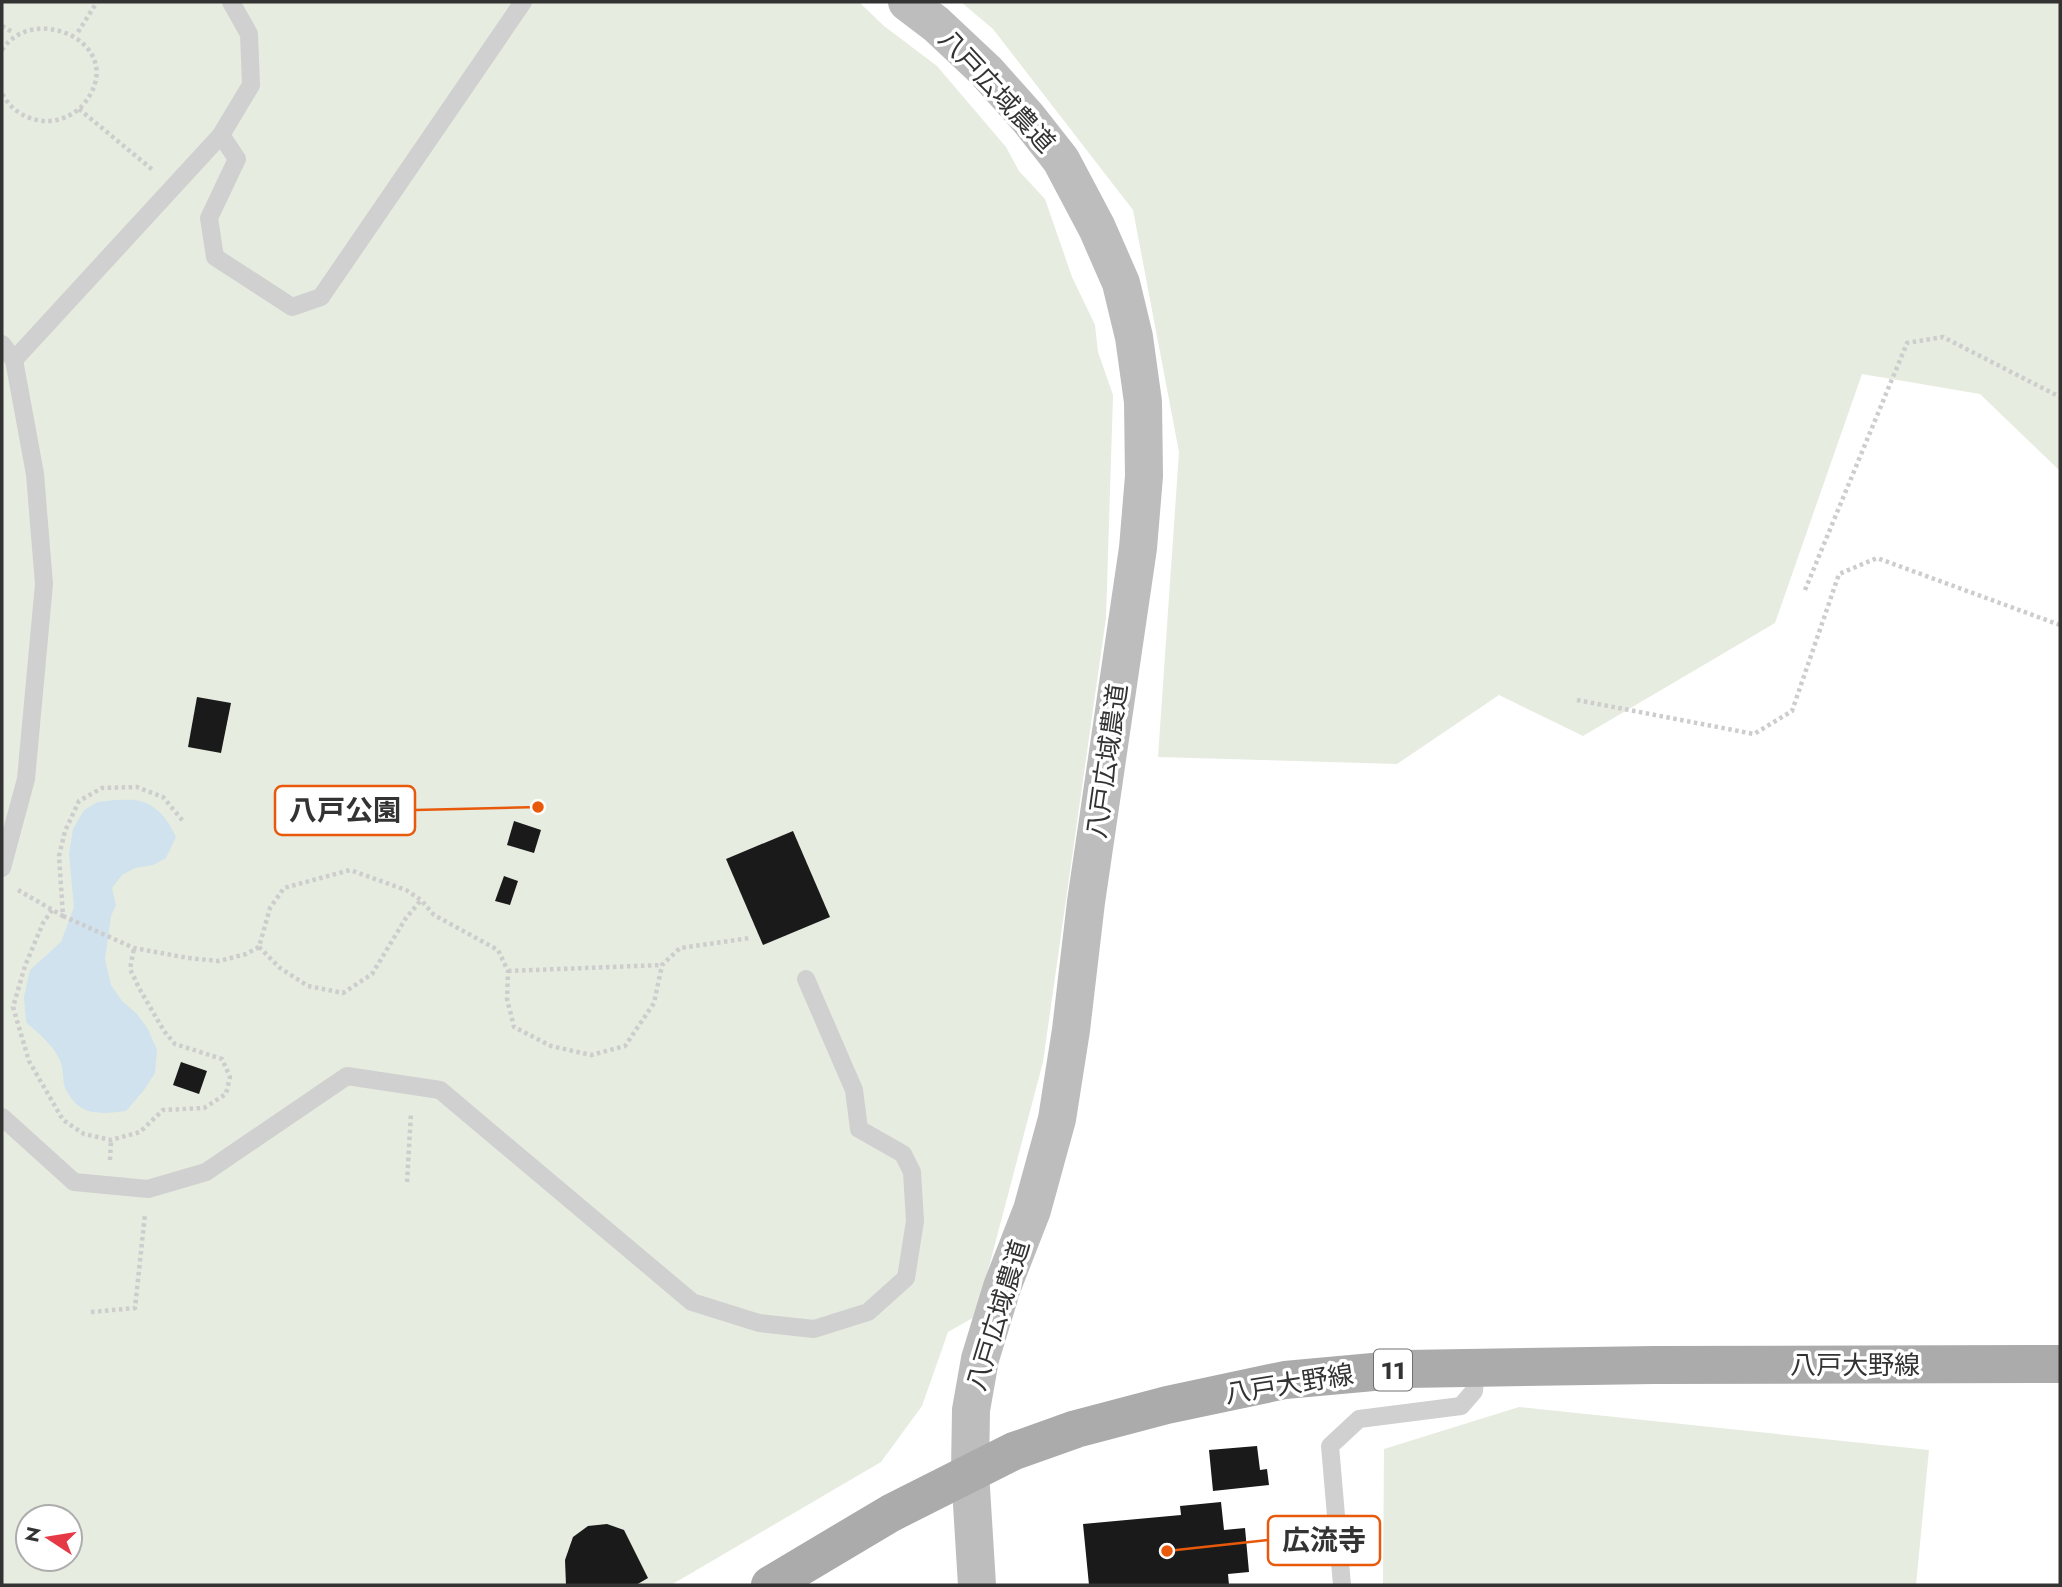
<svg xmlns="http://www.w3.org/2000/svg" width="2062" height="1587" font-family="Jost,'Noto Sans JP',sans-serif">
  <rect width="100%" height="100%" fill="#fff"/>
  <!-- green -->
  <g fill="#e6ecdf" fill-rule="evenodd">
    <path d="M2 2H859L884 26 937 66 1006 147 1019 171 1045 199 1072 277 1095 325 1098 352 1113 395 1106 618 1043 1062 976 1316 948 1332 922 1406 881 1462 671 1585H2ZM28 1517H70V1559H28Z"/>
    <path d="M961 2H2060V471L1980 394 1862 374 1775 623 1583 736 1499 695 1397 764 1158 757 1179 452 1133 210 993 29Z"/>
    <path d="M1519 1407 1929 1450 1916 1585H1383L1384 1449Z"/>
  </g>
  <!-- water -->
  <path fill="#cfe2ee" d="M116 800C123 800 133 799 140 801 158 806 169 821 176 837L166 858 153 865 135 868 122 875 112 888 116 905 111 916 105 959 111 985 122 1001 137 1014 148 1029 157 1050 155 1073 144 1090 126 1111C100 1114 80 1117 66 1090 62 1082 64 1071 61 1063 55 1046 39 1034 26 1022L24 997 30 970 61 942 74 907 69 854 73 829 84 810 98 802Z"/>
  <!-- building -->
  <g fill="#1a1a1a">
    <path d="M197 697 231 703 221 753 188 747Z"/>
    <path d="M514 821 541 830 534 853 507 845Z"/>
    <path d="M793 831 830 917 763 945 726 859Z"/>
    <path d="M504 876 518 881 510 905 495 901Z"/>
    <path d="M181 1062 207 1071 199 1094 173 1085Z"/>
    <path d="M1257 1446 1260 1470 1267 1469 1269 1485 1213 1491 1209 1450Z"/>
    <path d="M1221 1502 1224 1530 1245 1528 1249 1572 1228 1574 1229 1585H1089L1083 1524 1181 1515 1180 1506Z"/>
    <path d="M607 1524 624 1530 648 1578 636 1585H566L565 1560 573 1537 588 1526Z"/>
  </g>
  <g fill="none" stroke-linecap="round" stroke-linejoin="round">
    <!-- path -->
    <g stroke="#cdcdcd" stroke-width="4.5" stroke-dasharray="3.5 3.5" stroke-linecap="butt">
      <path d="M2 26 14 33"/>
      <path d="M78 32 97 2"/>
      <path d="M2 50C35 0 132 46 83 105 74 115 58 122 45 121 27 120 10 110 2 93"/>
      <path d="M79 109 154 171"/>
      <path d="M1805 590 1907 343 1943 337 2060 397"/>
      <path d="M1577 700 1754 734 1792 711 1839 574 1877 558 2060 625"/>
      <path d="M18 890 63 916 59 856 65 831 79 801 102 788 137 787 163 797 183 821"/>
      <path d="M52 910 43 923 25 966 13 1007 29 1061 63 1120 84 1134 111 1140 140 1132 163 1110 204 1108 226 1094 230 1077 222 1059 175 1044 164 1031 139 988 130 969 134 948"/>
      <path d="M63 916 134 948 188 958 219 961 246 954 259 947 270 908 284 888 350 870 406 890 421 900 434 915 498 950 508 971 507 999 514 1027 551 1046 591 1055 625 1046 654 1003 662 965 680 948 750 938"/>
      <path d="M259 947 280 968 308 986 343 993 372 974 406 918 421 900"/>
      <path d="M508 971 662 965"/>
      <path d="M110 1160 111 1140"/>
      <path d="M407 1182 411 1113"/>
      <path d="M91 1312 135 1308 145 1214"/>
    </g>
    <!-- lane -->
    <g stroke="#d0d0d0" stroke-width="18">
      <path d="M221 135 251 85 249 34 231 2"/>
      <path d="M2 344 14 360 221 135 237 159 209 218 215 257 292 307 321 297 523 2"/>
      <path d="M2 868 26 779 44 584 35 474 14 360"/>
      <path d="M2 1117 74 1182 148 1189 206 1172 347 1076 440 1090 692 1302 759 1323 814 1329 868 1312 906 1278 915 1221 912 1172 903 1154 859 1129 854 1090 806 979"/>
      <path d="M1342 1585 1330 1446 1359 1419 1461 1406 1474 1391 1476 1367"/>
    </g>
    <!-- secondary -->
    <path stroke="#bdbdbd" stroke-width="38" d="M907 2 936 24 986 71 1028 118 1061 160 1097 228 1121 283 1134 337 1143 402 1144 476 1138 548 1086 902 1071 1030 1057 1119 1032 1210 1002 1287 980 1359 971 1410 970 1472 977 1585"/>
    <!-- primary -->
    <path stroke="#ababab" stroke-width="38" d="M770 1585 891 1513 1014 1451 1076 1429 1167 1405 1285 1380 1406 1369 1654 1365 2060 1364"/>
  </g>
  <g text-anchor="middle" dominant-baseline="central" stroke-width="7" stroke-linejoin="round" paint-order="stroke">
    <!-- shield labels -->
    <rect fill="#fff" stroke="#707070" stroke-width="2" x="1374" y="1349.5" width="38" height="41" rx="5"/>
    <g font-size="24" font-weight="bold" fill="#333">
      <text x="1393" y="1370">11</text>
    </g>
    <!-- street labels -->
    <g font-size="26" fill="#333" stroke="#fff">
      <text transform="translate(997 91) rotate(47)">八戸広域農道</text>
      <text transform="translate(1107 761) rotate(-82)">八戸広域農道</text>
      <text transform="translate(998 1315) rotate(-73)">八戸広域農道</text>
      <text x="1855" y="1365">八戸大野線</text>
      <text transform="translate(1289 1384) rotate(-9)">八戸大野線</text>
    </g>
  </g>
  <!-- callouts -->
  <path fill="none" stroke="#e8590c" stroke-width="2.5" d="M538 807L415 810M1167 1551L1268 1540"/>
  <g fill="#e8590c" stroke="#fff" stroke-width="2.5">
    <circle cx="538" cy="807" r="7"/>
    <circle cx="1167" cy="1551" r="7"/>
  </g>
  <g fill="#fff" stroke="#e8590c" stroke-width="2.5">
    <rect x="275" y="786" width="140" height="49" rx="7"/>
    <rect x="1268" y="1516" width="112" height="49" rx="7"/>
  </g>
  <g font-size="28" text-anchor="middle" font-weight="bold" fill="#333">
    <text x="345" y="820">八戸公園</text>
    <text x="1324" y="1550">広流寺</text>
  </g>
  <!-- border -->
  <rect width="2062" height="1587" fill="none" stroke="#333333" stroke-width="7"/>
  <!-- north arrow -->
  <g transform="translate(49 1538) rotate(282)"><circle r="33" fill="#ffffff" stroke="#adadad" stroke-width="2"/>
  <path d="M0-5L12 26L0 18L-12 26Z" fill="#e63946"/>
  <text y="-10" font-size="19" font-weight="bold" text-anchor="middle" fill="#333333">N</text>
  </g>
</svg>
